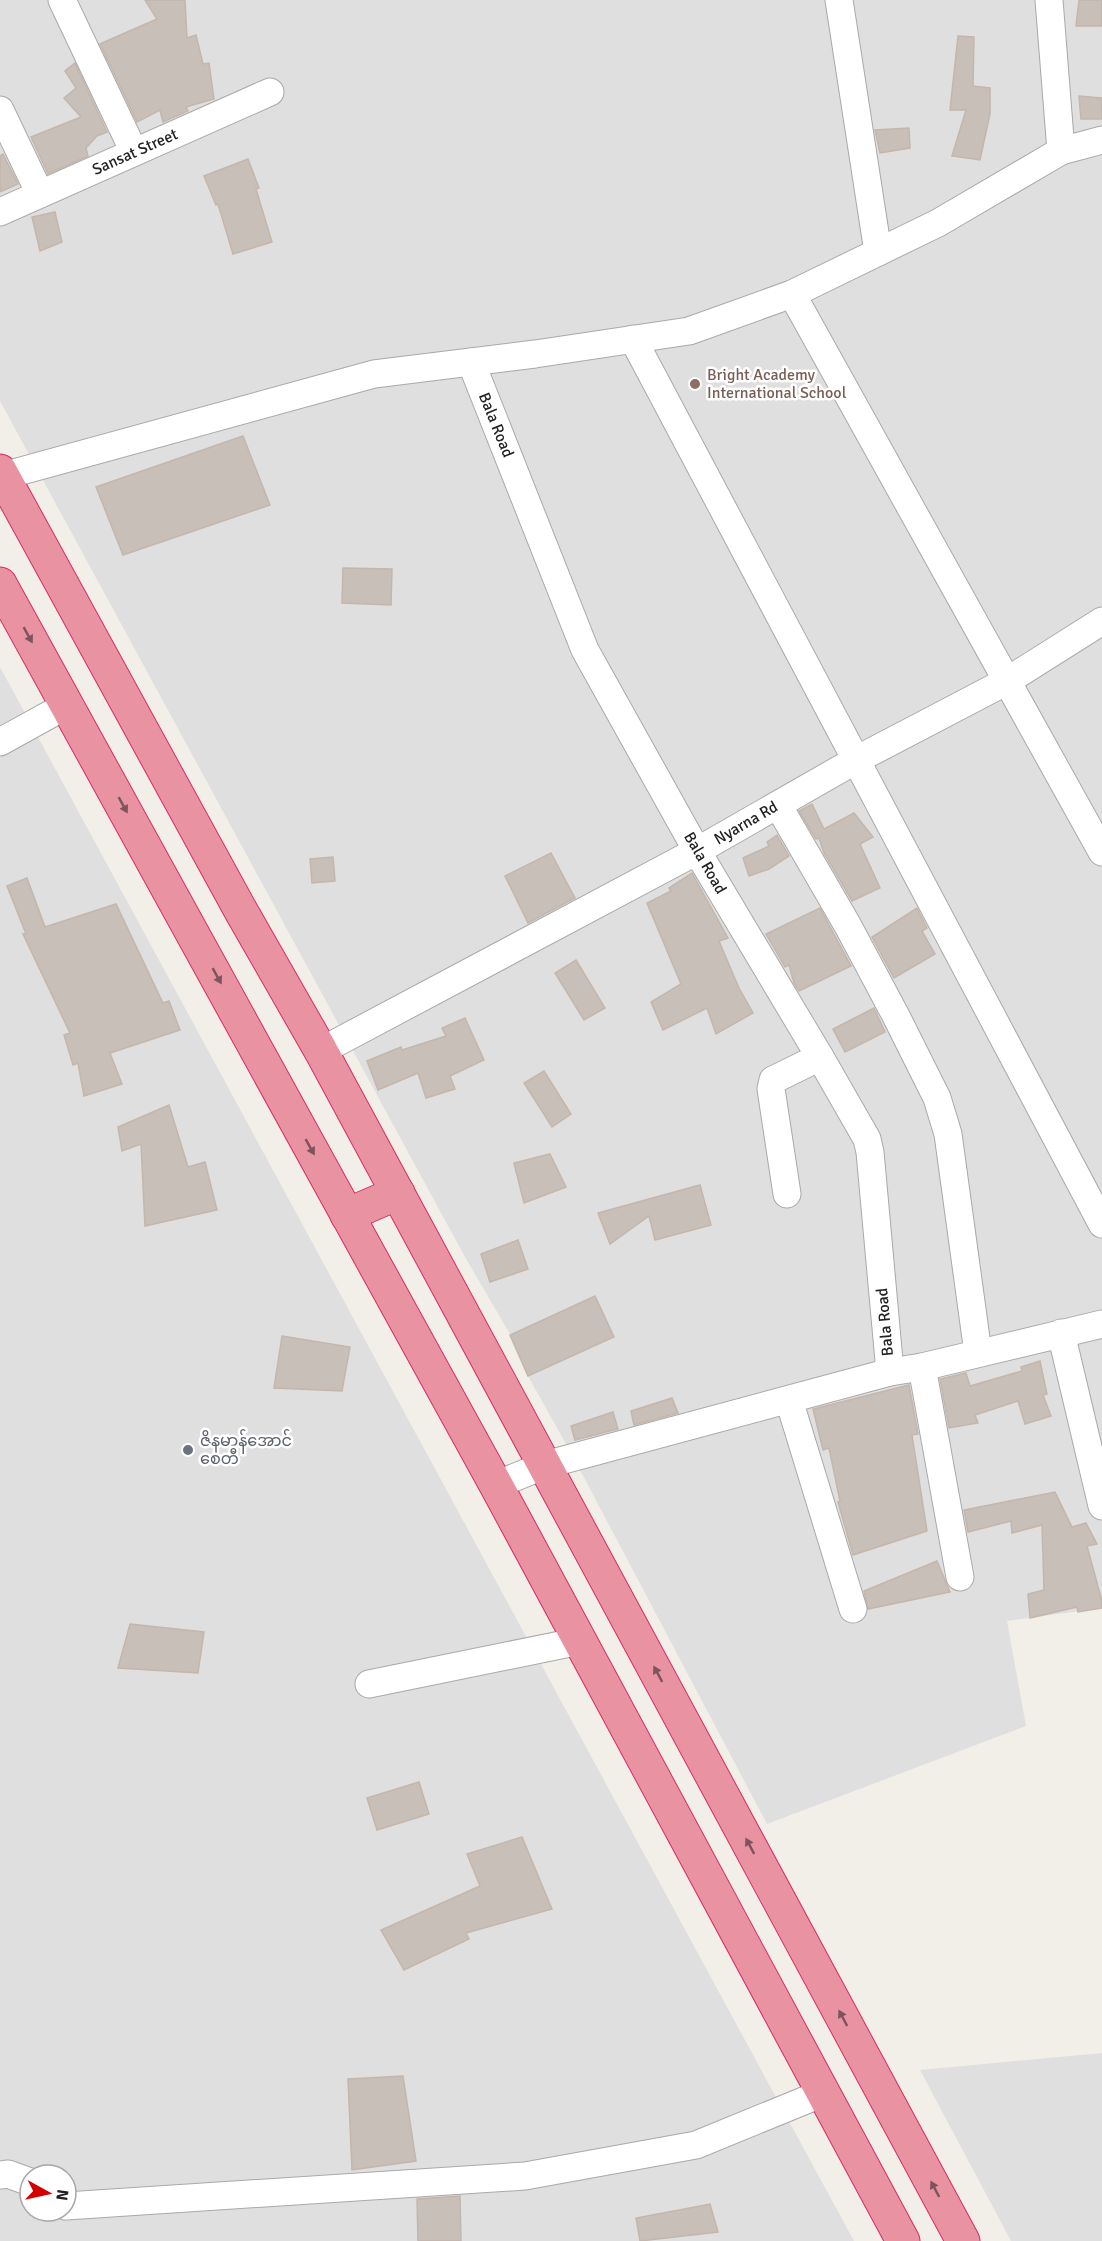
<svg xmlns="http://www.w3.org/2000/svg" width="1102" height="2241" font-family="Signika,'Noto Sans Myanmar',sans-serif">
  <rect width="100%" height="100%" fill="#f2efe9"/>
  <!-- residential -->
  <g fill="#e0dfdf" fill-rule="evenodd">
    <path d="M0 0H1102V1608L1007 1621 1026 1726 767 1824 571 1453 528 1376 510 1334 465 1257 0 401Z"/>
    <path d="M0 667 854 2241H0ZM30 2175H66V2211H30Z"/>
    <path d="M1102 2053V2241H1011L920 2070Z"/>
  </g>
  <!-- building -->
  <g fill="#c7bfb8" stroke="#c4b6ab" stroke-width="1.5">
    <path d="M145 0H185L187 38 196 35 203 64 209 63 214 99 186 107 188 111 163 122 160 110 137 122 100 44 157 19Z"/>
    <path d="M1079 0H1102V26H1076Z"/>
    <path d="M958 36 974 37 973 86 990 88V114L980 160 952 156 966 110H950Z"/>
    <path d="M75 63 107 132 97 136 86 148 88 156 48 174 31 137 81 117 64 98 76 88 65 71Z"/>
    <path d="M1079 96 1102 98V119H1081Z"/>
    <path d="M909 128 910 148 880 153 875 130Z"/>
    <path d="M3 154 18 184 0 192V156Z"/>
    <path d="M248 159 259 188 256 189 272 242 233 254 218 204 216 205 204 176Z"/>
    <path d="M55 212 62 242 40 251 32 217Z"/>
    <path d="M243 436 270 505 123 555 96 487Z"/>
    <path d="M343 568 392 569 391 605 342 603Z"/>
    <path d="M812 804 824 829 854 813 873 837 860 844 880 888 852 901 824 853 819 838 816 839 799 811Z"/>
    <path d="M777 835 789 856 769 869 749 876 743 858 769 846 767 842Z"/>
    <path d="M551 853 575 898 528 923 505 876Z"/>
    <path d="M333 857 335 881 312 883 310 859Z"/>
    <path d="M692 873 728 938 719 941 739 988 753 1013 716 1034 707 1008 663 1030 651 1002 681 984 647 903 671 891 669 888Z"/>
    <path d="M27 878 45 927 116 904 163 1003 169 1001 180 1030 110 1053 122 1084 84 1096 78 1063 73 1065 64 1035 70 1033 23 934H26L7 886Z"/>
    <path d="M820 908 851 966 799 991 794 983 789 965 785 967 766 934Z"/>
    <path d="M917 908 927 928 922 931 935 954 894 978 872 937Z"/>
    <path d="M576 960 605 1008 584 1020 555 973Z"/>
    <path d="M874 1008 885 1032 845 1052 833 1029Z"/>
    <path d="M465 1018 484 1060 450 1076 455 1089 426 1098 418 1073 378 1090 367 1061 401 1047 402 1050 446 1036 442 1028Z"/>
    <path d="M544 1071 571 1114 552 1127 524 1083Z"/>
    <path d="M169 1105 188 1167 205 1162 217 1210 145 1226 141 1144 122 1151 118 1127Z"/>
    <path d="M550 1154 566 1187 524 1203 514 1163Z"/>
    <path d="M700 1185 711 1225 655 1240 649 1216 610 1244 598 1213Z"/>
    <path d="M518 1240 528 1269 490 1282 481 1254Z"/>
    <path d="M595 1296 614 1337 528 1376 510 1335Z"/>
    <path d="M282 1336 350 1347 342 1391 274 1388Z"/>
    <path d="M1040 1361 1047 1394 1043 1395 1051 1416 1025 1424 1018 1401 975 1415 978 1423 949 1428 940 1379 966 1373 970 1386 1022 1371 1021 1367Z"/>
    <path d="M909 1385 918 1434 912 1435 927 1531 853 1555 838 1502 840 1501 829 1448 823 1450 813 1409Z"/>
    <path d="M672 1398 678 1413 634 1425 631 1411Z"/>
    <path d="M613 1412 618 1429 575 1440 571 1426Z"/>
    <path d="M1055 1492 1072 1527 1086 1523 1097 1544 1087 1546 1102 1601V1608L1078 1612 1077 1607 1030 1618 1028 1594 1044 1590 1042 1525 1012 1533 1011 1521 968 1532 964 1510Z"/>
    <path d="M937 1561 950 1592 868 1609 864 1591Z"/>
    <path d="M130 1624 204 1632 198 1673 118 1668Z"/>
    <path d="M419 1782 429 1814 377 1830 367 1798Z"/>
    <path d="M522 1837 552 1909 466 1933 469 1939 404 1970 381 1930 480 1886 467 1854Z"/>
    <path d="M403 2076 416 2161 352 2170 348 2079Z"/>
    <path d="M460 2196 461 2241H418L417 2199Z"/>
    <path d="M710 2204 718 2232 640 2241 636 2218Z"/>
  </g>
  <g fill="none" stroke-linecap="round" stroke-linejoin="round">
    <defs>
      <g id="minor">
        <path d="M62 0 134 152"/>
        <path d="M839 0 878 252"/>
        <path d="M1049 0 1061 151"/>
        <path d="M0 110 40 194"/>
        <path d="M0 212 270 92"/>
        <path d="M792 294 1102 852"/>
        <path d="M633 339 1102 1224"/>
        <path d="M471 362 585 650 697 851 820 1057 867 1139 870 1152 890 1372"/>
        <path d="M3 476 374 374 535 354 689 331 792 294 938 223 1061 151 1102 140"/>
        <path d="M0 742 67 705"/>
        <path d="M778 805 848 926 896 1016 937 1098 948 1134 978 1353"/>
        <path d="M321 1051 697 851 856 760 1007 681 1102 621"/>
        <path d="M787 1194 771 1089 773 1080 820 1057"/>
        <path d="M1061 1333 1102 1506"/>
        <path d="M922 1367 960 1577"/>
        <path d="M789 1400 853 1609"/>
        <path d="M496 1485 545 1465 890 1372 922 1367 1102 1324"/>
        <path d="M369 1684 580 1641"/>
        <path d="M0 2175 8 2174 30 2182"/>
        <path d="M66 2206 525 2176 696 2145 823 2093"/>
      </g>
      <g id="highway">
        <path d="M0 471 241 911 321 1051 963 2241"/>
        <path d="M0 584 496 1485 903 2241"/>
        <path d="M347 1215 398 1193"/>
      </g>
    </defs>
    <!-- minor casing -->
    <use href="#minor" stroke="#a9a9a9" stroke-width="29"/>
    <!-- highway casing -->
    <use href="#highway" stroke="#dc2a67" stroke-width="35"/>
    <!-- minor -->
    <use href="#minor" stroke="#fff" stroke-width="27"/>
    <!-- highway -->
    <use href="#highway" stroke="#e892a2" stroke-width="33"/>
  </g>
  <!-- one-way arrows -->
  <defs><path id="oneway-solid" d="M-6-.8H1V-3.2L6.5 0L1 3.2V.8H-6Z" transform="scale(1.5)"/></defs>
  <g fill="#7b545c">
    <use href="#oneway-solid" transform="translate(28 635) rotate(61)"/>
    <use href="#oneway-solid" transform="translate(123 805) rotate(61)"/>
    <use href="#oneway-solid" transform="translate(217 976) rotate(61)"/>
    <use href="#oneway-solid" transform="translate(310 1147) rotate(61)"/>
    <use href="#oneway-solid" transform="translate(658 1674) rotate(-118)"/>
    <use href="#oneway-solid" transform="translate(750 1846) rotate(-118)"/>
    <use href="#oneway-solid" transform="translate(843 2018) rotate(-118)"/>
    <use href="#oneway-solid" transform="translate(935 2189) rotate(-118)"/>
  </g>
  <!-- markers -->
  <circle fill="#8d6e63" stroke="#fff" stroke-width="2" cx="695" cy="384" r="6"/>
  <circle fill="#6b7280" stroke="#fff" stroke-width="2" cx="188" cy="1450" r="6"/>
  <g text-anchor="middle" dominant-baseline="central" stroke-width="5" stroke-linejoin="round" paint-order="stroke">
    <!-- street labels -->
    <g font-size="16" fill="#222" stroke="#fff">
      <text transform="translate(135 152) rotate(-24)">Sansat Street</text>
      <text transform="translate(496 425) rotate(68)">Bala Road</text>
      <text transform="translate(746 823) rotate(-30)">Nyarna Rd</text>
      <text transform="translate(705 863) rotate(60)">Bala Road</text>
      <text transform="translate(885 1322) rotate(-95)">Bala Road</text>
    </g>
    <!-- education labels -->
    <g font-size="16" fill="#785e54" stroke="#fff" text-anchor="start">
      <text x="707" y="375">Bright Academy<tspan x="707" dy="18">International School</tspan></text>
    </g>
    <!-- worship labels -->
    <g font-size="16" fill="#5b616d" stroke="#fff" text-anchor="start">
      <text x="200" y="1441">ဇိနမာန်အောင်<tspan x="200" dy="18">စေတီ</tspan></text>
    </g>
  </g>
  <!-- north arrow -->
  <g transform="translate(48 2193) rotate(98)"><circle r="28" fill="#ffffff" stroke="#a7a7a7" stroke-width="1.5"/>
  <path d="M0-4.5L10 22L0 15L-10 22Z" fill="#d40000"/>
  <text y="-9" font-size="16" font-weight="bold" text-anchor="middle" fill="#222222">N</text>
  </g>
</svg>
